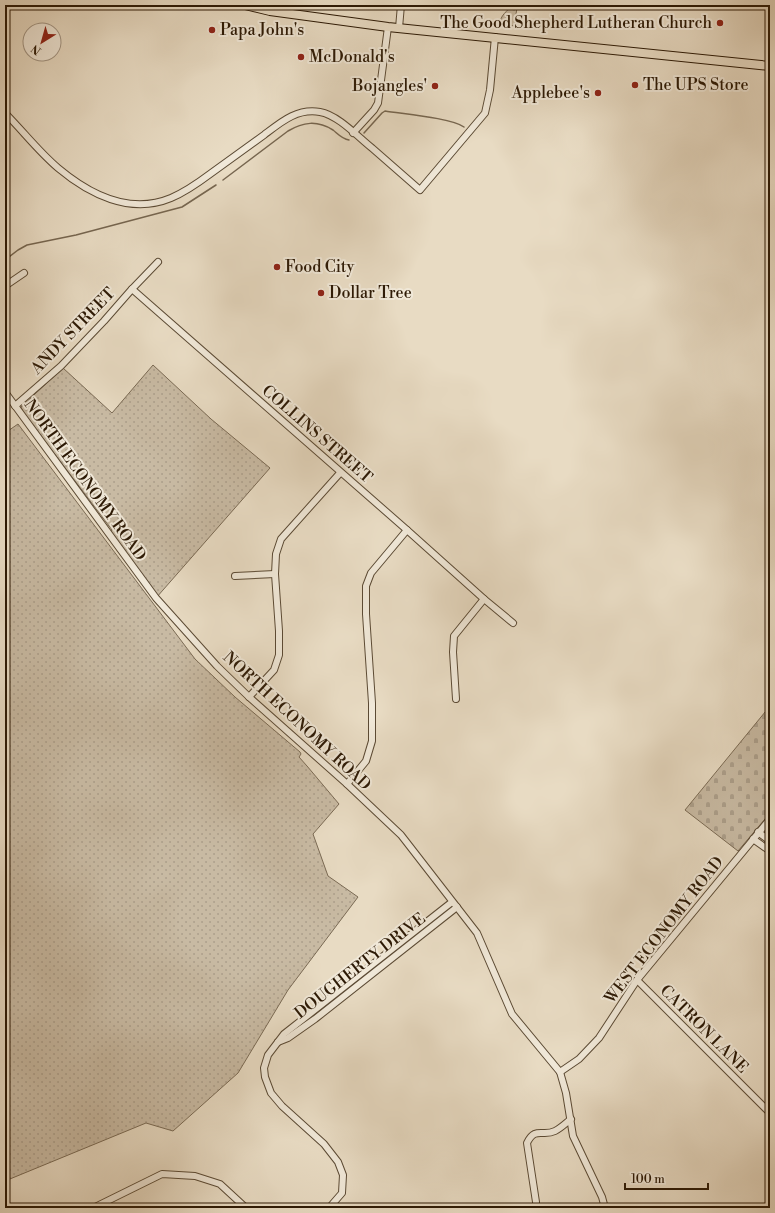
<svg xmlns="http://www.w3.org/2000/svg" width="775" height="1213" font-family="'Libre Bodoni',serif">
  <defs>
    <pattern id="grass-dots" width="8" height="8" patternUnits="userSpaceOnUse"><rect width="8" height="8" fill="#c8baa3"/><path d="M2 2h.1M6 6h.1" fill="none" stroke="#ac9f8b" stroke-width="1.8" stroke-linecap="round"/></pattern>
    <pattern id="cemetery-stones" width="16" height="16" patternUnits="userSpaceOnUse"><rect width="16" height="16" fill="#c8baa3"/><path d="M2 7V4a2 2 0 0 1 4 0v3zM10 15v-3a2 2 0 0 1 4 0v3z" fill="#ac9f8b"/></pattern>
  </defs>
  <rect width="100%" height="100%" fill="#e8dbc3"/>
  <filter id="stains"><feTurbulence type="fractalNoise" baseFrequency=".005" numOctaves="4"/><feColorMatrix values="0 0 0 0 .2 0 0 0 0 .09 0 0 0 0 .02 0 0 0 .5 -.17"/></filter>
  <radialGradient id="worn" r=".72"><stop offset=".6" stop-color="#630" stop-opacity="0"/><stop offset="1" stop-color="#630" stop-opacity=".3"/></radialGradient>
  <!-- grass -->
  <g fill="url(#grass-dots)" stroke="#7a6a54">
    <path d="M512 5H517V8L514 26 500 24C500 15 507 12 512 5Z"/>
    <path d="M153 365 211 419 270 468 156 598 109 534 112 530 23 412 21 407 63 368 112 413Z"/>
    <path d="M18 424 195 659 235 697 300 752 301 754 299 757 307 766 339 804 313 834 328 876 358 897 288 990 238 1073 173 1131 146 1123 5 1181V433Z"/>
  </g>
  <!-- cemetery -->
  <path fill="url(#cemetery-stones)" stroke="#7a6a54" d="M770 706V813L738 851 685 810Z"/>
  <g fill="none" stroke-linecap="round" stroke-linejoin="round">
    <!-- stream -->
    <g stroke="#766650" stroke-width="1.5">
      <path d="M364 133 382 113 385 111C403 114 452 118 464 127"/>
      <path d="M223 180 288 131C303 122 317 120 333 130 338 134 342 139 349 140"/>
      <path d="M5 260 18 250 27 245 76 235 182 207 216 185"/>
    </g>
    <defs>
      <g id="minor">
        <path d="M5 8 7 5"/>
        <path d="M399 28 401 5"/>
        <path d="M5 113C23 131 38 151 58 168 89 194 130 215 171 198 185 192 198 183 210 174 228 161 246 148 264 135 281 122 297 108 320 112 338 115 358 137 372 148 388 162 404 176 420 190L485 113 490 90 495 37"/>
        <path d="M353 133 374 110 378 103 388 27"/>
        <path d="M158 262 132 289 407 530 484 599 513 623"/>
        <path d="M5 286 24 273"/>
        <path d="M5 392 156 598 217 666 249 697 347 784 401 835 477 933 512 1014 560 1072 566 1093 573 1136 602 1197 605 1208"/>
        <path d="M15 406 61 366 104 321 132 289"/>
        <path d="M235 576 275 574"/>
        <path d="M249 697 274 670 279 655V631L275 574 276 554 281 539 340 473"/>
        <path d="M456 699 453 652 454 636 484 599"/>
        <path d="M347 784 366 761 372 741V703L366 614V586L371 573 407 530"/>
        <path d="M758 832 770 841"/>
        <path d="M753 839 770 851"/>
        <path d="M637 980 770 1113"/>
        <path d="M278 1042 288 1038 315 1019 457 907"/>
        <path d="M560 1072 579 1059 599 1038 637 980 770 819"/>
        <path d="M536 1202 527 1143C535 1126 543 1137 555 1131 561 1128 566 1123 571 1119"/>
        <path d="M93 1208 162 1174 195 1176 220 1184 246 1208"/>
        <path d="M329 1208 342 1193 343 1175 338 1162 324 1144 282 1106 271 1093 265 1077 264 1068 268 1055 284 1034 452 902"/>
      </g>
      <path id="major" d="M245 5 270 11 388 27 770 66"/>
    </defs>
    <!-- minor casing -->
    <use href="#minor" stroke="#5b4a34" stroke-width="8"/>
    <!-- major casing -->
    <use href="#major" stroke="#2c1905" stroke-width="10"/>
    <!-- minor -->
    <use href="#minor" stroke="#f0e8d8" stroke-width="6"/>
    <!-- major -->
    <use href="#major" stroke="#e8dbc3" stroke-width="8"/>
  </g>
  <!-- markers -->
  <g fill="#8f2418" stroke="#f0e8d8" stroke-width="1.5">
    <circle cx="720" cy="23" r="4"/>
    <circle cx="212" cy="30" r="4"/>
    <circle cx="301" cy="57" r="4"/>
    <circle cx="635" cy="85" r="4"/>
    <circle cx="435" cy="86" r="4"/>
    <circle cx="598" cy="93" r="4"/>
    <circle cx="277" cy="267" r="4"/>
    <circle cx="321" cy="293" r="4"/>
  </g>
  <g text-anchor="middle" dominant-baseline="central" stroke-width="4" stroke-linejoin="round" paint-order="stroke">
    <!-- poi labels -->
    <g font-size="16" fill="#2c1905" stroke="#f0e8d8" text-anchor="start">
      <text x="712" y="23" text-anchor="end">The Good Shepherd Lutheran Church</text>
      <text x="220" y="30">Papa John's</text>
      <text x="309" y="57">McDonald's</text>
      <text x="643" y="85">The UPS Store</text>
      <text x="427" y="86" text-anchor="end">Bojangles'</text>
      <text x="590" y="93" text-anchor="end">Applebee's</text>
      <text x="285" y="267">Food City</text>
      <text x="329" y="293">Dollar Tree</text>
    </g>
    <!-- street labels -->
    <g font-size="16" fill="#2c1905" stroke="#f0e8d8">
      <text transform="translate(73 331) rotate(-46)">ANDY STREET</text>
      <text transform="translate(317 434) rotate(41)">COLLINS STREET</text>
      <text transform="translate(85 480) rotate(54)">NORTH ECONOMY ROAD</text>
      <text transform="translate(297 721) rotate(43)">NORTH ECONOMY ROAD</text>
      <text transform="translate(664 930) rotate(-52)">WEST ECONOMY ROAD</text>
      <text transform="translate(360 966) rotate(-38)">DOUGHERTY DRIVE</text>
      <text transform="translate(704 1029) rotate(45)">CATRON LANE</text>
    </g>
  </g>
  <!-- margin -->
  <rect width="775" height="1213" fill="none" stroke="#e8dbc3" stroke-width="20"/>
  <rect x="6" y="6" width="763" height="1201" fill="none" stroke="#2c1905" stroke-width="2"/>
  <rect x="10" y="10" width="755" height="1193" fill="none" stroke="#2c1905"/>
  <!-- north arrow -->
  <g transform="translate(42 42) rotate(217)"><circle r="19" fill="#f0e8d8" stroke="#a29584"/>
  <path d="M0-3L7 15L0 10L-7 15Z" fill="#8f2418"/>
  <text y="-6" font-size="11" font-weight="bold" text-anchor="middle" fill="#2c1905">N</text>
  </g>
  <!-- scale -->
  <path d="M625 1183v6h83v-6" fill="none" stroke="#2c1905" stroke-width="2"/>
  <text x="631" y="1183" font-size="12" fill="#2c1905" stroke="#f0e8d8" stroke-width="3" paint-order="stroke">100 m</text>
  <rect width="100%" height="100%" filter="url(#stains)"/>
  <rect width="100%" height="100%" fill="url(#worn)"/>
</svg>
